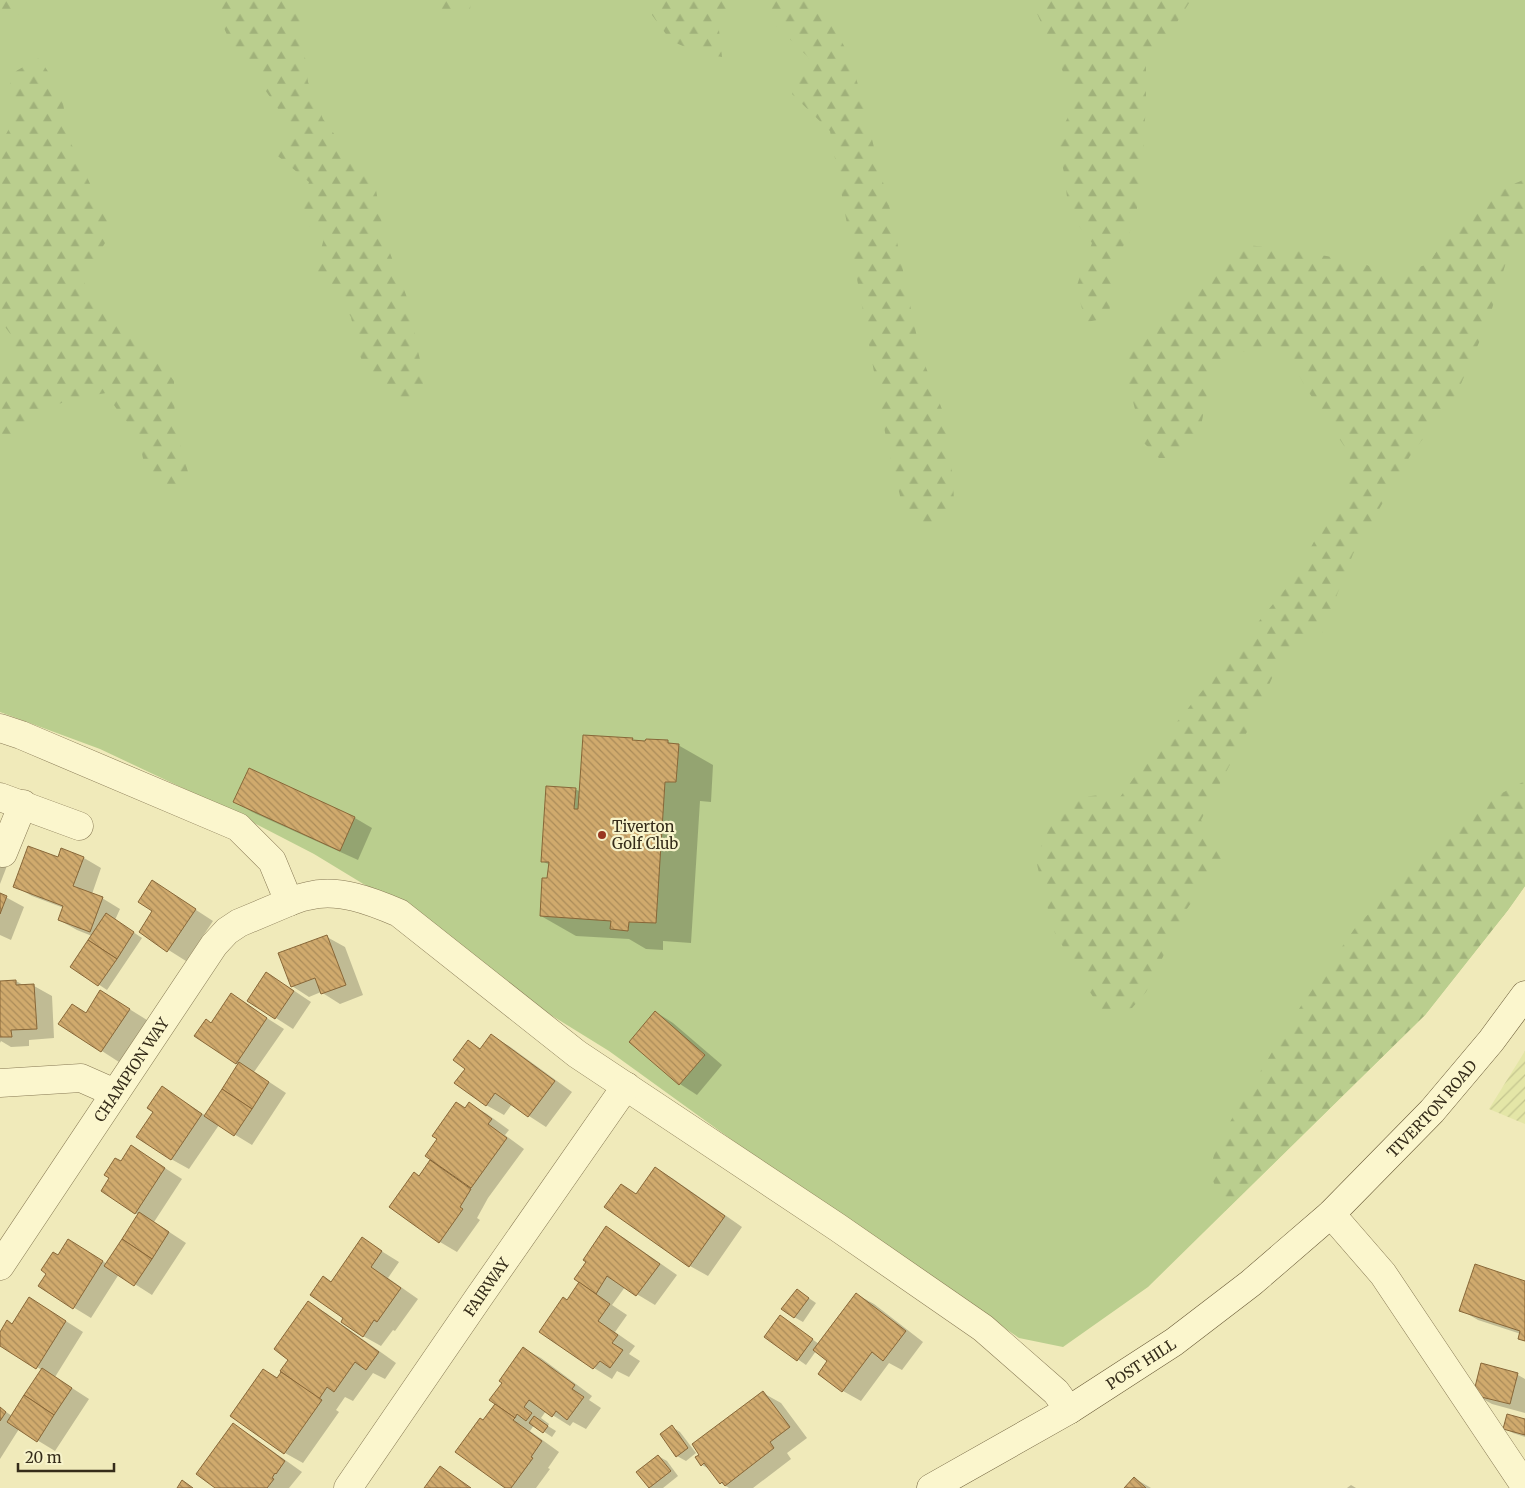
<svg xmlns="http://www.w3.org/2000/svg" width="1525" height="1488" font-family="Merriweather,serif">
  <defs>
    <pattern id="farmland-furrows" width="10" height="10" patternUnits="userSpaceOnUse" patternTransform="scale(1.25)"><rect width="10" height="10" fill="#e4e6a7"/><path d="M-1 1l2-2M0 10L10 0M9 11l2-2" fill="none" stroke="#c4c58f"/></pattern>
    <pattern id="forest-firs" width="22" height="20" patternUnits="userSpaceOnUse" patternTransform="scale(1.25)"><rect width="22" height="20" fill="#bace8e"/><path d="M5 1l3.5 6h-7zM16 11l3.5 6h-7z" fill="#a0b17a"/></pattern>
    <pattern id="building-back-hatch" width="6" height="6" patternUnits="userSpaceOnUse" patternTransform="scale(1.25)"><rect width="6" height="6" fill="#d0aa6d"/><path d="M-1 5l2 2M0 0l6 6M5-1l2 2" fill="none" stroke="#aa8b59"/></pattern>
  </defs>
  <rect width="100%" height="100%" fill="#f0eaba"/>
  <!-- farmland -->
  <path fill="url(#farmland-furrows)" d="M1525 1051V1124L1489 1109Z"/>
  <!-- green -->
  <path fill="#bace8e" d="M0 0H1525V886L1508 910 1425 1015 1148 1287 1063 1347 1019 1338 739 1145 609 1051 483 973 421 919 314 854 223 807 100 749 0 712Z"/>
  <!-- forest -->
  <g fill="url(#forest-firs)">
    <path d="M0 0H33L18 15 0 29Z"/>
    <path d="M211 0H303L304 49 308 82 323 119 376 190 385 240 411 308 416 343 423 372V392L410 405 386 396 371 382 358 351 351 317 339 299 315 270 325 235 304 223 303 202 309 182 273 152 290 128 275 104 229 39Z"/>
    <path d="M421 0H471L470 9 445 11Z"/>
    <path d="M651 0H735L718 21 722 57 700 53 671 41 652 15Z"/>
    <path d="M750 0H821L852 62 891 213 920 352 943 412 953 478 954 504 936 528 918 527 903 508 887 443 830 131 792 94 809 58Z"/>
    <path d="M1031 0H1186L1189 3 1161 48 1146 61V103L1143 153 1136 218 1113 269 1109 318 1086 322 1076 288 1092 243 1069 213 1064 173 1057 139 1076 101Z"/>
    <path d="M39 58 61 91 69 139 109 224 105 243 83 279 92 303 148 346 174 381 175 426 188 472 178 495 157 488 146 471 137 433 120 414 106 393C83 397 56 401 36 416 24 425 15 439 0 445V384L13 358 11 335 0 320 1 205 0 203V145L10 127 13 101 9 75Z"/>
    <path d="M1525 177V240L1510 249 1488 322 1457 393 1410 456 1353 554 1322 633 1295 639 1280 661 1249 728 1201 820 1221 852 1223 869 1205 883 1184 913 1146 992 1132 1008 1103 1012 1084 983 1055 933 1044 896 1037 864 1044 835 1070 798 1112 794 1118 800 1150 755 1291 582 1323 526 1346 495 1350 455 1306 388 1289 357 1271 349 1237 352 1223 358 1209 385 1197 446 1172 458H1159L1144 443 1127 379 1129 348 1170 318 1223 265 1246 245 1287 249 1360 262 1392 276 1428 264 1454 226 1488 194 1521 181Z"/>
    <path d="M1525 781V886L1508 910 1425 1015 1225 1211 1210 1173 1216 1145 1292 1019 1355 928 1425 855 1483 803Z"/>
  </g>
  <!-- shadow -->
  <g fill="#0003">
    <path d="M632 739 637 742H668L674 745H678L713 765 711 802 700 801 691 943 663 941V950L646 949 629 939 576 936 541 916 549 880 550 865 542 861 575 789 581 792Z"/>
    <path d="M249 770 355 818 372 828 358 860 252 812 235 802Z"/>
    <path d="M0 836 15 845 0 884Z"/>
    <path d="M61 850 84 858 101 868 92 894 102 898 120 909 115 920 142 938 107 990 71 966 92 936 77 930 59 920 64 908 32 896 14 886 58 858Z"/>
    <path d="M153 882 213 921 186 961 140 932 154 911Z"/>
    <path d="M0 894 24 907 11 940 0 935Z"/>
    <path d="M327 937 345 947 363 995 340 1004 321 992 309 997 292 986Z"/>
    <path d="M16 981 25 986H34L52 996 54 1038 29 1040V1046L11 1047 1 1041 0 1043V982Z"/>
    <path d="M284 984 311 1002 293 1029 248 1000Z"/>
    <path d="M231 995 284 1029 254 1072 286 1093 252 1145 219 1125 189 1169 171 1159 155 1112 163 1088 206 1116 239 1065 196 1036 212 1024Z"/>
    <path d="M118 1002 147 1020 119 1062 60 1024Z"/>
    <path d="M656 1012 673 1023 722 1065 697 1095 680 1084Z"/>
    <path d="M491 1036 509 1046 572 1092 546 1127 529 1116 512 1104 504 1115 486 1105 467 1068 468 1042 482 1050Z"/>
    <path d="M470 1104 487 1114 509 1130 505 1135 524 1149 488 1198 477 1218 480 1220 457 1252 440 1242 420 1177Z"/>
    <path d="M132 1147 182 1179 154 1222 186 1243 152 1295 119 1274 91 1318 73 1307 58 1256 86 1251 107 1264 139 1215 135 1213 121 1163Z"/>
    <path d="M655 1168 672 1178 742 1227 708 1276 690 1266 606 1207 637 1195Z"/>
    <path d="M607 1228 624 1238 677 1275 655 1305 625 1287 612 1305 627 1315 615 1332 635 1346 629 1354 640 1361 629 1377 617 1371 612 1379 594 1368 541 1331 567 1301 581 1282 588 1261Z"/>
    <path d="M362 1239 399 1262 388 1278 418 1299 395 1331 393 1330 381 1346 363 1336 345 1318 332 1283Z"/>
    <path d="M1525 1283V1341L1519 1338 1521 1334 1478 1320 1461 1310Z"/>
    <path d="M797 1290 816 1303 803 1322 794 1317Z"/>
    <path d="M856 1294 874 1304 923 1342 902 1370 889 1363 861 1401 843 1391 820 1373 829 1361 816 1351 806 1365 766 1337 781 1317 819 1344Z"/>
    <path d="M308 1303 326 1313 396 1363 385 1379 373 1373 353 1401 345 1397 336 1410 339 1412 303 1463 285 1453 232 1416 278 1379 290 1359Z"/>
    <path d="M47 1309 83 1332 55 1377 89 1399 55 1451 19 1429 0 1459V1408L12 1416 42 1370 0 1345V1334L13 1325Z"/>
    <path d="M523 1348 541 1358 592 1396 589 1400 601 1408 586 1429 573 1422 570 1426 546 1411 541 1418 549 1424 548 1426 556 1431 552 1437 534 1425 530 1431 559 1452 548 1468 550 1469 536 1488H507L483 1422 497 1403 503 1383Z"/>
    <path d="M1482 1365 1518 1375 1525 1379V1413L1492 1404 1474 1394Z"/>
    <path d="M763 1393 781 1403 807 1438 787 1453 791 1459 753 1488H729L721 1483 711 1470 702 1465Z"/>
    <path d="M1525 1420V1437L1513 1433 1504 1428Z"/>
    <path d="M233 1425 250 1435 302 1472 289 1488H217Z"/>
    <path d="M672 1427 680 1432 696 1453 686 1461 677 1456Z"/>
    <path d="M658 1456 667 1461 678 1476 663 1488H651L649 1487Z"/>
    <path d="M1134 1478 1151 1488H1125Z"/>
    <path d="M1351 1485 1356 1488H1347Z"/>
  </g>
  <!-- building -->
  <g fill="url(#building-back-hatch)" stroke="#886738">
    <path d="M583 735 633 738 632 740 645 741 646 739 668 740V743L679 744 676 782H665L656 923 629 922 628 931 610 929 611 921 540 916 542 878H547L549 862H541L546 786 576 788 574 809H578Z"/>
    <path d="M249 768 355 817 340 851 233 802Z"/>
    <path d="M28 846 58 857 61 848 84 857 73 886 103 897 90 932 58 920 63 906 13 887Z"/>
    <path d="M152 880 196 909 167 952 139 932 152 911 138 902Z"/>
    <path d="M0 893 7 896 0 914Z"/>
    <path d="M106 913 134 932 117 959 88 940Z"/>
    <path d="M327 935 346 985 321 994 315 978 291 987 278 953Z"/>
    <path d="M88 940 117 959 98 986 70 967Z"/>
    <path d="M266 972 294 991 275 1019 247 1001Z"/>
    <path d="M16 980V985L34 984 37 1029 11 1030 12 1037H0V981Z"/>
    <path d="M100 990 130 1009 101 1052 58 1024 72 1004 86 1013Z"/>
    <path d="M231 993 267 1018 236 1064 194 1036 206 1019 211 1023Z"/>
    <path d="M655 1011 705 1055 679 1085 629 1042Z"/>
    <path d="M491 1034 555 1081 528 1117 495 1093 486 1106 454 1083 465 1069 453 1060 468 1040 480 1049Z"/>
    <path d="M239 1062 269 1082 252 1109 222 1089Z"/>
    <path d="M162 1086 202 1114 171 1160 136 1137 153 1112 147 1108Z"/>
    <path d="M222 1089 252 1109 234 1136 204 1116Z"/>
    <path d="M456 1102 465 1108 469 1102 492 1119 488 1124 507 1138 471 1188 425 1156 437 1139 432 1136Z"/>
    <path d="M131 1145 165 1168 135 1214 101 1191 109 1178 104 1175 115 1158 121 1161Z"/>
    <path d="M430 1160 471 1189 460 1207 463 1209 439 1243 389 1207 414 1172 419 1176Z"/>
    <path d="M655 1167 725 1216 689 1267 604 1207 621 1184 636 1194Z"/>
    <path d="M139 1212 169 1232 152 1259 122 1239Z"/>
    <path d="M606 1226 660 1264 636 1296 607 1276 596 1294 574 1279 586 1262 583 1260Z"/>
    <path d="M362 1237 382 1251 371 1267 401 1288 377 1322 374 1320 363 1337 341 1322 343 1318 310 1295 323 1276 331 1282Z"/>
    <path d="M68 1239 103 1261 73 1309 38 1286 46 1274 41 1270 53 1252 58 1255Z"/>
    <path d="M122 1239 152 1259 134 1286 104 1266Z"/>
    <path d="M1475 1264 1525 1281V1341L1518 1339 1520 1331 1459 1311Z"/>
    <path d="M579 1282 610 1304 598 1321 618 1335 612 1343 623 1350 610 1368 600 1361 593 1369 539 1332 563 1297 567 1300Z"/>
    <path d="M797 1289 809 1298 794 1318 781 1309Z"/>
    <path d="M856 1293 906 1331 883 1361 872 1352 842 1392 818 1374 827 1361 813 1350Z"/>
    <path d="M29 1297 66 1321 36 1369 0 1346V1332L7 1320 12 1324Z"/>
    <path d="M308 1301 379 1352 366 1370 355 1362 334 1392 327 1387 319 1399 280 1371 288 1360 274 1349Z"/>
    <path d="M780 1315 813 1339 797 1361 764 1337Z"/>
    <path d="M523 1347 575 1385 572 1389 584 1397 567 1420 556 1411 552 1417 529 1400 524 1407 532 1413 526 1421 517 1414 515 1418 489 1400 502 1383 499 1381Z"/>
    <path d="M1481 1363 1518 1373 1510 1404 1473 1395Z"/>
    <path d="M42 1368 72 1388 54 1415 24 1395Z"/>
    <path d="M263 1369 277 1378 281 1372 322 1400 284 1454 230 1416Z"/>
    <path d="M763 1391 790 1427 770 1442 774 1448 725 1486 722 1482 720 1484 704 1463 701 1466 695 1457 699 1455 692 1444Z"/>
    <path d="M24 1395 54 1415 37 1442 7 1422Z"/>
    <path d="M495 1404 515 1418 513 1420 542 1441 531 1457 533 1458 511 1488H505L455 1452 480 1418 483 1420Z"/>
    <path d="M0 1407 6 1412 0 1421Z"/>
    <path d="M1507 1414 1525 1419V1435L1503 1429Z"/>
    <path d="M534 1416 548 1426 543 1433 529 1423Z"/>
    <path d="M233 1423 285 1461 276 1474 275 1473 272 1478 274 1479 267 1488H215L196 1474Z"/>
    <path d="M672 1425 688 1448 676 1457 660 1434Z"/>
    <path d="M658 1455 671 1471 649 1488 636 1472Z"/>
    <path d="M440 1466 471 1488H424Z"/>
    <path d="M1134 1477 1146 1488H1124Z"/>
    <path d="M182 1480 193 1488H177Z"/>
  </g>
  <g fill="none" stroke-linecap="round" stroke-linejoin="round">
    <defs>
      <g id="street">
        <path d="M0 728 21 735 238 827 272 861 289 902C295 900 301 897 308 896 338 888 371 901 399 913L577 1054 837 1227 983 1328 1056 1392 1069 1410"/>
        <path d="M0 797 79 826"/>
        <path d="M3 853 23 804"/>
        <path d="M0 1083 81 1078 115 1093"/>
        <path d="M1331 1214 1383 1274 1525 1486"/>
        <path id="s1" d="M0 1266 214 945 227 931 239 923 289 902"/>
        <path id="s2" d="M348 1488 479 1297 626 1086"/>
      </g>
      <g id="secondary">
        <path id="s3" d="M931 1488 1069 1410 1174 1342 1251 1283 1331 1214 1432 1111 1491 1041 1525 995"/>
      </g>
    </defs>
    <!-- street casing -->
    <use href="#street" stroke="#877954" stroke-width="29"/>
    <!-- secondary casing -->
    <use href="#secondary" stroke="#695a37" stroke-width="29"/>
    <!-- street -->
    <use href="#street" stroke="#fbf6cd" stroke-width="28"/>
    <!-- secondary -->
    <use href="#secondary" stroke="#fbf6cd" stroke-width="28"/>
  </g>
  <!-- markers -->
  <circle fill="#993721" stroke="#f7f3ca" stroke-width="2" cx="602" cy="835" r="5"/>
  <g text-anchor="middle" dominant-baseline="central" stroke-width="4.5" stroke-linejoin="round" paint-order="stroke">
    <!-- poi labels -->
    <g font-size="15" fill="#352c1a" stroke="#f7f3ca" text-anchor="start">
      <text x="612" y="826">Tiverton<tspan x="612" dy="17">Golf Club</tspan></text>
    </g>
    <!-- street labels -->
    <g font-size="15" fill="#352c1a" stroke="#f7f3ca">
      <text stroke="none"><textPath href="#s1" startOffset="236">CHAMPION WAY</textPath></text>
      <text stroke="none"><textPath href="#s3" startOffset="632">TIVERTON ROAD</textPath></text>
      <text stroke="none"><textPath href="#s2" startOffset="244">FAIRWAY</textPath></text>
      <text stroke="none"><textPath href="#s3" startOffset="244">POST HILL</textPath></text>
    </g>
  </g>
  <!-- scale -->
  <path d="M18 1463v8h96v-8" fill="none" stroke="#352c1a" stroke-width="2.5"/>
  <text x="25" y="1463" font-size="15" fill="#352c1a" stroke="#f7f3ca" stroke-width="4" paint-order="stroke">20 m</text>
</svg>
